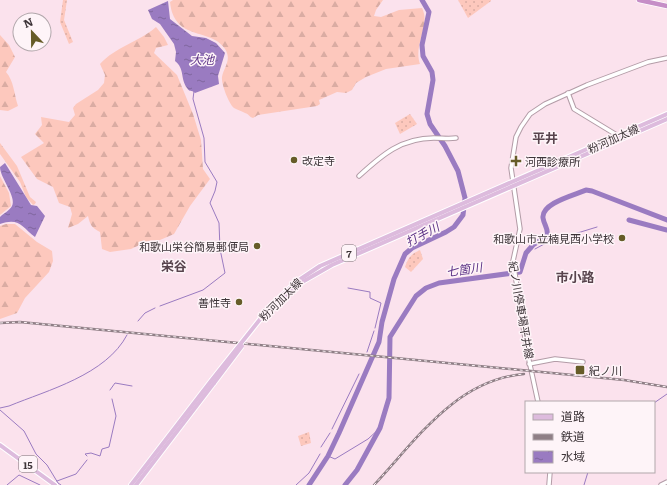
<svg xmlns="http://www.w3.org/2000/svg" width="667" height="485" font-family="Literata,'Noto Sans JP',serif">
  <defs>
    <pattern id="forest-firs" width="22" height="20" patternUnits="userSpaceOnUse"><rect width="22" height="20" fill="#fdc8bd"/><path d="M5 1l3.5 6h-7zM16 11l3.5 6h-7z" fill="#daaca3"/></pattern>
    <pattern id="park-dots" width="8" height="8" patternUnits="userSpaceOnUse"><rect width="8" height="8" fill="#fdc8bd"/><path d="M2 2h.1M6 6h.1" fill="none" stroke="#daaca3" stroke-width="1.8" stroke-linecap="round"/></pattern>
    <pattern id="water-ripples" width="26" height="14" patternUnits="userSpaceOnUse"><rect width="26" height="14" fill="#9a7bc1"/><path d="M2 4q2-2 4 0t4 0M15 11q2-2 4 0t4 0" fill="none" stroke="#7f669e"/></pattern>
  </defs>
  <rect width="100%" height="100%" fill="#fbe2ed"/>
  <!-- forest -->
  <g fill="url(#forest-firs)">
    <path d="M173 0H383L376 10 374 16 381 17 399 10 422 8C431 26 413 44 420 64L386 69 366 77 356 83 352 90 346 93 337 92 319 100 320 104 317 106 258 115 253 118C249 117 249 114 245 113 242 111 237 110 234 108 229 104 221 84 222 77 224 67 232 60 225 49 211 27 174 42 170 2Z"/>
    <path d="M156 27 164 37 168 45 156 48 154 53 177 75 193 114 201 140 203 169 210 179 190 206 174 234 160 240 148 241 131 249 110 252 102 249 100 232C92 228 90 225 88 216L78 224 68 228 72 214 70 207 59 203 53 187 37 179 21 157 44 143 35 134 42 125 41 117 69 122 75 115 73 108 76 104 98 90 104 83 105 75 100 64C115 47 139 42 156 27Z"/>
    <path d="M0 35 9 45 15 57 6 72C14 81 14 94 18 106L8 111 0 110Z"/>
    <path d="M0 143 17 166 30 197 36 202 35 204 33 205 26 197 20 182 0 154Z"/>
    <path d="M0 176 9 193 11 206 0 215Z"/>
    <path d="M6 224H15L37 242 52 251 53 261 49 272 25 298 17 313 0 319V226Z"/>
  </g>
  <!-- park -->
  <g fill="url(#park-dots)">
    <path d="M63 0H67L64 20 73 42 69 44 60 22Z"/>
    <path d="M458 0H491V1L468 18Z"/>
    <path d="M410 114 417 124 400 134 395 123Z"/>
    <path d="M420 250 423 259 411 272 405 267C408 258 411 254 420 250Z"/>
    <path d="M309 432 311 443 301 446 298 436Z"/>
  </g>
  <!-- water -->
  <g fill="url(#water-ripples)">
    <path d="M168 1 170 19 192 36 206 38 216 43 225 53 218 76 219 84 195 93C191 89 190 93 187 88 180 78 185 69 175 61L176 52 174 44 160 24 152 19 148 10Z"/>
    <path d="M5 163 31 205 37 206 45 216 35 237C22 227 19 217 0 224V217C3 214 10 210 12 206 17 197 0 178 0 167Z"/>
  </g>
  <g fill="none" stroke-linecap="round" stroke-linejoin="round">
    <!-- stream -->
    <g stroke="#9a7bc1" stroke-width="1">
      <path d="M529 248 532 249"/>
      <path d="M535 249 548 242 597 227"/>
      <path d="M348 288 370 292V298L381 303 375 328"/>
      <path d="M160 306 203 290 225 273 220 249 219 223 210 203 215 191 217 182 205 162 204 138 193 99 194 91"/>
      <path d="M138 321 145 313 155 308"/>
      <path d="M367 352 374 331"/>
      <path d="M110 390 115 383 132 386"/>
      <path d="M654 403 667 394"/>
      <path d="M0 408 9 406C48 390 106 375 127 335"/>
      <path d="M0 410 24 431 36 454 47 465 58 483 61 485"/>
      <path d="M332 429 359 374"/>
      <path d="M321 447 330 433"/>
      <path d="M87 456 85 454 91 453 100 456 102 449 109 447 116 416 112 399"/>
      <path d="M328 456 335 459 368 439 380 428"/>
      <path d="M57 481 76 474 87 460"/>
      <path d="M7 485 19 475 40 485"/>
      <path d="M296 485 309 473 320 454"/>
      <path d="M584 485 588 472"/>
    </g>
    <!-- river -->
    <g stroke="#9a7bc1" stroke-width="5">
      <path d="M629 220 667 230"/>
      <path d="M309 485 328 456 339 433 379 342 382 322 394 279 405 254 412 248 446 232 454 227 463 215 465 198 458 171 445 146 430 124 427 114 433 80 432 72 423 56 422 45 429 12 422 0"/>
      <path d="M345 485 357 470 380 428 389 398 390 337 416 296 426 288 439 283 520 272 526 253 533 245 547 236C549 229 544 225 543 218 541 203 575 195 586 190L592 191 667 220"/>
    </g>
    <defs>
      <g id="secondary">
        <path d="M568 93 574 109 620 137"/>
        <path d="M359 176C382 155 401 138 434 138 442 138 449 139 456 138"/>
        <path d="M529 364 555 359 583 362"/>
        <path d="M538 402 527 351 513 261 520 229 511 168 516 137 521 127 530 114 545 104 587 85 648 62 667 58"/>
        <path d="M549 485 550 472"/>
        <path d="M661 485 667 482"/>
      </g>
      <g id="primary">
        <path d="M281 299 304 281 332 265 667 119"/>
        <path d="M269 308 296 282 320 266 667 114"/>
        <path d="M0 445 55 485"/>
        <path d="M131 485 211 381"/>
        <path d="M136 485 214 383"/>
      </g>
      <path id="highway" d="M639 0 667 6"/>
    </defs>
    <!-- secondary casing -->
    <use href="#secondary" stroke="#b39ca7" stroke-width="5.5"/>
    <!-- primary casing -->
    <use href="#primary" stroke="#fff" stroke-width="6"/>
    <!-- highway casing -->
    <use href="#highway" stroke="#fff" stroke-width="6"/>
    <!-- secondary -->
    <use href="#secondary" stroke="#fff" stroke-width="3.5"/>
    <!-- primary -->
    <use href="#primary" stroke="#dbd" stroke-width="4"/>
    <!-- highway -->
    <use href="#highway" stroke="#c68ec7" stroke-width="4.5"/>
    <defs>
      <g id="rail">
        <path d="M0 323 20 322 624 380 667 387"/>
        <path d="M374 485C417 439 456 380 524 374"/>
      </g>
    </defs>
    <!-- rail casing -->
    <use href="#rail" stroke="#8f7f86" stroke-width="2.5"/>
    <!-- rail -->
    <use href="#rail" stroke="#fef4f8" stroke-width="1" stroke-dasharray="3" stroke-linecap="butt"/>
    <defs>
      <g id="primary-bridge">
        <path d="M211 381 269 308"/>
        <path d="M214 383 242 346"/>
      </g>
    </defs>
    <!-- primary-bridge casing -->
    <use href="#primary-bridge" stroke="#fff" stroke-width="6" stroke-linecap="butt"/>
    <!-- primary-bridge -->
    <use href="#primary-bridge" stroke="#dbd" stroke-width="4"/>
  </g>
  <!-- markers -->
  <g fill="#665c28" stroke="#fef4f8" stroke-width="1.5">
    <circle cx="294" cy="160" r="4"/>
    <path d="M514 155h4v4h4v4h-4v4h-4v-4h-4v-4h4z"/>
    <circle cx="622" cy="238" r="4"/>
    <circle cx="257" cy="246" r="4"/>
    <circle cx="239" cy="302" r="4"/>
    <rect x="575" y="365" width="10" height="10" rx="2"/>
  </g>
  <g text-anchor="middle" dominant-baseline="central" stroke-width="3" stroke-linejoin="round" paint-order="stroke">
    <!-- shield labels -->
    <g fill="#fef4f8" stroke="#776e72" stroke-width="1">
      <rect x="342" y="245" width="14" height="16" rx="3"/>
      <rect x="19" y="456" width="18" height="16" rx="3"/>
    </g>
    <g font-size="10" font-weight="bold" fill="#3d3438">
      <text x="349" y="253">7</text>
      <text x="28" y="464">15</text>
    </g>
    <!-- street labels -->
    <g font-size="11" fill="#3d3438" stroke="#fef4f8">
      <text transform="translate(613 138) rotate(-24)">粉河加太線</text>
      <text transform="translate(280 299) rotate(-45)">粉河加太線</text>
      <text transform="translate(522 310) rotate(80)">紀ノ川停車場平井線</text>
    </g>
    <!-- poi labels -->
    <g font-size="11" fill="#3d3438" stroke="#fef4f8" text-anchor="start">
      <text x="302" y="160">改定寺</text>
      <text x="525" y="161">河西診療所</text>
      <text x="614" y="238" text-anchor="end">和歌山市立楠見西小学校</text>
      <text x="249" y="246" text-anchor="end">和歌山栄谷簡易郵便局</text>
      <text x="231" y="302" text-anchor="end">善性寺</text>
      <text x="589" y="370">紀ノ川</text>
    </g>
    <!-- water labels -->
    <g font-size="12" font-style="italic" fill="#5b3185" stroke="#fef4f8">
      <text x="202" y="59">大池</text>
      <text transform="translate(422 234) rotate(-28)">打手川</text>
      <text transform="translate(464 269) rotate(-8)">七箇川</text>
    </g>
    <!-- quarter labels -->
    <g font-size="13" font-weight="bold" fill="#58444d" stroke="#fef4f8">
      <text x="545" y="137">平井</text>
      <text x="174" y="265">栄谷</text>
      <text x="575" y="276">市小路</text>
    </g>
  </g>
  <!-- legend -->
  <rect x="525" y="401" width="130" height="72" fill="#fef4f8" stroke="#b1a7ab"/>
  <rect x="533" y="414" width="20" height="6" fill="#ddbbdd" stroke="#b1a7ab"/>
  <text x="561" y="421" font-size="12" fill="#3d3438">道路</text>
  <rect x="533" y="434" width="20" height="6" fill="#8f7f86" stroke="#b1a7ab"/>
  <text x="561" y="441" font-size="12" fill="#3d3438">鉄道</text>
  <rect x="533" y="451" width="20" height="12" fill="url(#water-ripples)" stroke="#b1a7ab"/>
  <text x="561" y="461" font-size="12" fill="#3d3438">水域</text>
  <!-- north arrow -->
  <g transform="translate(32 32) rotate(338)"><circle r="19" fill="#fef4f8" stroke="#b1a7ab"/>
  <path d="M0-3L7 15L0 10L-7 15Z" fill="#665c28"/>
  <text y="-6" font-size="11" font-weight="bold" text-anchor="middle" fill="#3d3438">N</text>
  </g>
</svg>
